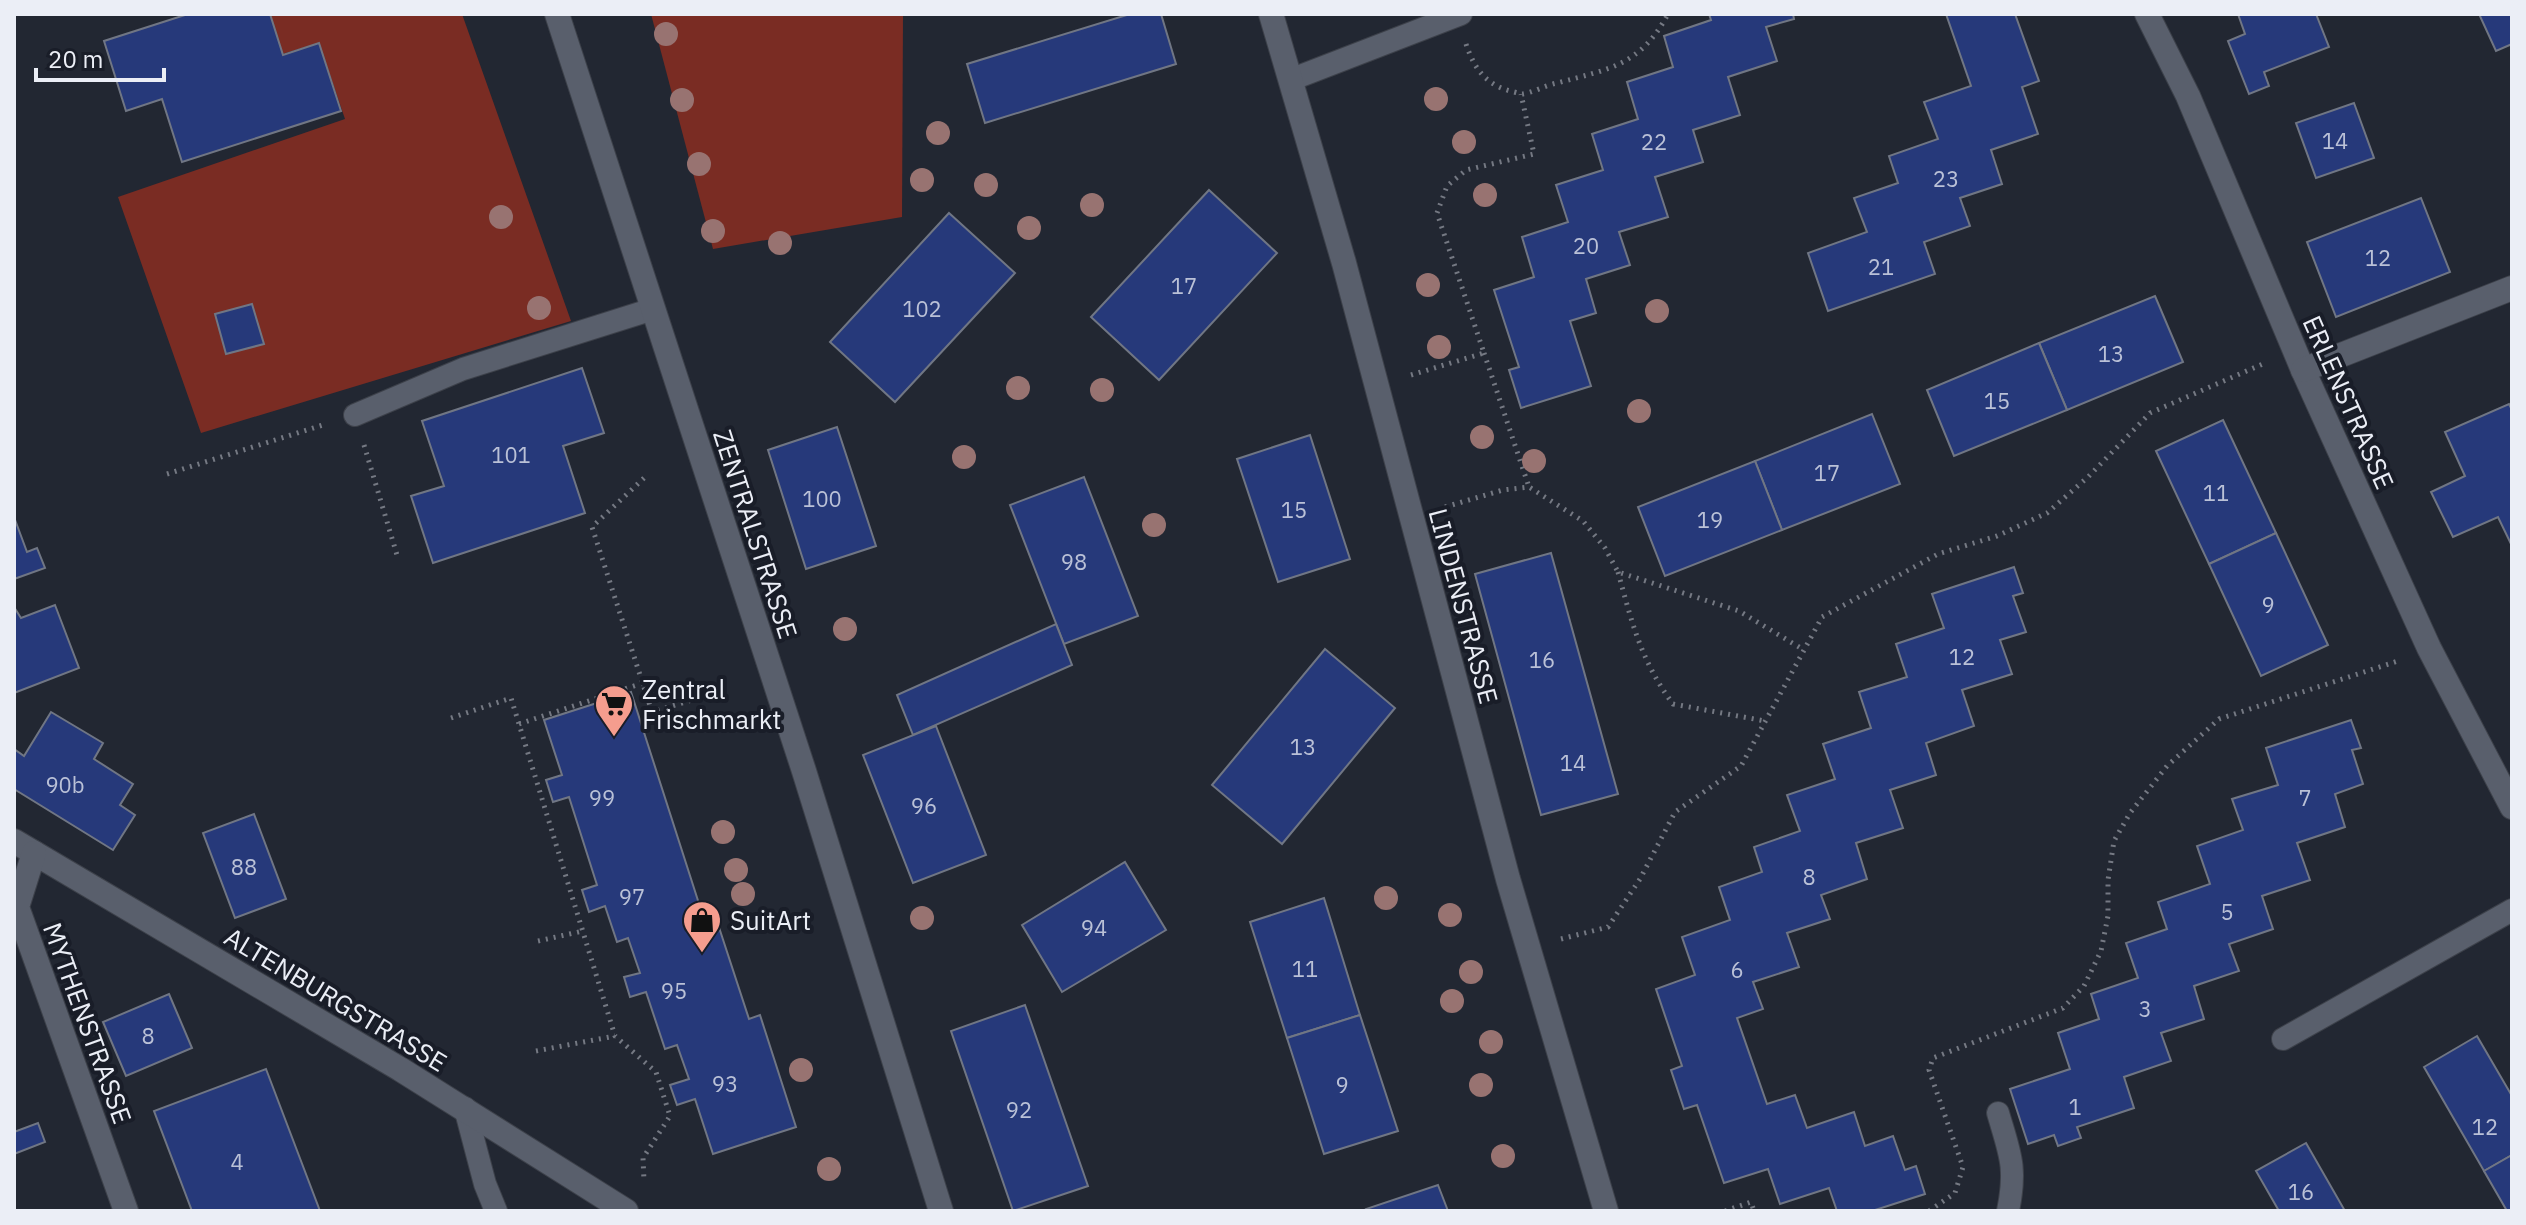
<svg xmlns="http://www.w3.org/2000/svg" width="2526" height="1225" font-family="'IBM Plex Sans',sans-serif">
  <rect width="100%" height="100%" fill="#222732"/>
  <!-- green -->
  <g fill="#7a2c23">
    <path d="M267 14H462L571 321 201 433 118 197 345 119 319 43 279 55Z"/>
    <path d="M651 14H903L902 217 713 249Z"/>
  </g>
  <!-- building -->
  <g fill="#26397a" stroke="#707684" stroke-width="2">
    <path d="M188 14H270L283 55 319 43 341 111 182 162 162 99 126 111 104 41Z"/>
    <path d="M1130 14H1161L1176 64 985 123 967 64Z"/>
    <path d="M1709 14H1793L1794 19 1766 27 1777 61 1728 77 1740 115 1693 130 1703 162 1655 177 1668 217 1619 232 1630 265 1586 279 1596 313 1570 321 1591 386 1521 408 1509 370 1519 367 1494 290 1534 277 1522 237 1568 222 1556 185 1603 170 1592 134 1638 119 1627 82 1673 67 1664 36 1711 20Z"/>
    <path d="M1946 14H2015L2039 81 2022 87 2038 134 1991 150 2002 184 1960 198 1970 226 1924 242 1935 274 1828 311 1808 253 1867 232 1854 198 1898 183 1889 156 1938 139 1924 102 1971 86Z"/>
    <path d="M2238 14H2316L2329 47 2264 72 2269 86 2249 94 2228 41 2245 34Z"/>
    <path d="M2479 14H2512V44L2496 51Z"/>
    <path d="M2354 103 2374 158 2316 178 2296 123Z"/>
    <path d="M1209 190 1277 253 1159 380 1091 317Z"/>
    <path d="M2421 198 2450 272 2336 317 2307 242Z"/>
    <path d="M949 213 1015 273 895 402 830 342Z"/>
    <path d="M2155 296 2183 362 2067 410 2039 343Z"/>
    <path d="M252 304 264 344 226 354 215 314Z"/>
    <path d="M2039 343 2067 410 1954 456 1927 390Z"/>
    <path d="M582 368 604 433 563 446 585 513 433 563 411 496 444 486 422 421Z"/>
    <path d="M2509 404 2512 410V546L2498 517 2453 537 2431 492 2465 476 2445 432Z"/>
    <path d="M1872 414 1900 484 1782 530 1755 461Z"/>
    <path d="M2223 420 2276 533 2209 564 2156 451Z"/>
    <path d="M837 427 876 546 806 569 768 450Z"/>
    <path d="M1310 435 1350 559 1278 582 1237 459Z"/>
    <path d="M1755 461 1782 530 1665 576 1638 507Z"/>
    <path d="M1084 477 1138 616 1064 644 1010 505Z"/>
    <path d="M14 517 27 552 37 548 45 568 14 579Z"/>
    <path d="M2276 533 2328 645 2261 676 2209 564Z"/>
    <path d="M1551 553 1618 794 1541 815 1475 574Z"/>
    <path d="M2014 567 2023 593 2013 596 2026 632 2000 640 2012 674 1962 690 1974 726 1926 743 1936 775 1890 790 1903 828 1856 843 1867 879 1821 895 1830 919 1787 933 1799 967 1753 982 1763 1009 1737 1018 1767 1104 1795 1095 1807 1128 1854 1112 1865 1146 1893 1136 1905 1170 1916 1166 1925 1194 1872 1211H1837L1829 1188 1780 1204 1768 1169 1724 1183 1697 1105 1684 1109 1671 1070 1682 1066 1656 989 1695 975 1682 937 1730 920 1719 887 1762 872 1754 847 1800 831 1787 795 1835 779 1823 744 1871 728 1859 692 1907 677 1896 644 1944 628 1932 594Z"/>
    <path d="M55 605 79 668 14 693V607L21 618Z"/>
    <path d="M1056 624 1072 665 913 735 897 695Z"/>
    <path d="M1325 649 1395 708 1282 844 1212 785Z"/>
    <path d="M631 692 702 913 713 909 749 1019 760 1015 796 1127 713 1154 695 1099 677 1105 670 1085 689 1079 677 1045 665 1049 646 992 630 997 624 977 640 973 628 938 617 942 605 906 589 912 582 890 597 885 569 797 553 802 546 780 562 775 544 720Z"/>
    <path d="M51 712 103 743 94 759 133 784 120 805 135 815 113 850 14 789V749L24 756Z"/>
    <path d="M2351 720 2361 748 2352 750 2363 784 2335 794 2345 827 2297 843 2310 880 2262 896 2273 929 2229 944 2239 971 2194 986 2204 1019 2161 1033 2171 1061 2124 1077 2134 1108 2077 1127 2081 1138 2058 1146 2054 1135 2028 1144 2010 1089 2070 1069 2058 1033 2099 1019 2091 994 2138 978 2126 943 2167 929 2158 902 2210 884 2197 846 2243 830 2232 799 2278 785 2266 748Z"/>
    <path d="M936 726 986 855 913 883 863 755Z"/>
    <path d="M254 814 286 899 235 918 203 833Z"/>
    <path d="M1125 862 1166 930 1062 992 1022 925Z"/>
    <path d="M1324 898 1360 1015 1287 1038 1250 922Z"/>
    <path d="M169 994 192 1048 126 1076 103 1022Z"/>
    <path d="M1025 1005 1088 1186 1013 1211 951 1031Z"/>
    <path d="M1360 1015 1398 1131 1324 1154 1287 1038Z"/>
    <path d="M2477 1036 2512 1096V1155L2484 1171 2424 1067Z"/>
    <path d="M266 1069 320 1211H192L154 1111Z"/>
    <path d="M38 1123 45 1142 14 1154V1132Z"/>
    <path d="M2306 1143 2345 1211H2279L2256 1171Z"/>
    <path d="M2512 1155V1211H2507L2484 1171Z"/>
    <path d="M1438 1185 1448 1211H1367L1366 1209Z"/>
  </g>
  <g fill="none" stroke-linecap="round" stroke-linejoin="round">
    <defs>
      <g id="service">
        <path d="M1290 80 1461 14"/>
        <path d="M355 415 463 369 653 309"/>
        <path d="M2283 1039 2512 910"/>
        <path d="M465 1108 485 1184 496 1211"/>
        <path d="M1998 1113C2010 1154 2017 1167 2008 1211"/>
      </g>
      <g id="minor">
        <path d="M557 14 804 771 941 1211"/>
        <path d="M1271 14 1344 263 1508 879 1606 1211"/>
        <path d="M2147 14 2188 96 2303 370 2429 648 2512 807"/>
        <path d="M2303 370 2512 288"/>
        <path d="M14 841 400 1069 626 1211"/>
        <path d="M34 853 17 907 126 1211"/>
      </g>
    </defs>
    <!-- service casing -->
    <use href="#service" stroke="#3d414a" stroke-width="24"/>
    <!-- minor casing -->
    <use href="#minor" stroke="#3d414a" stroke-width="26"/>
    <!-- path -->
    <g stroke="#757983" stroke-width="5" stroke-dasharray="2 6" stroke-linecap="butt">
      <path d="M1466 44C1474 68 1485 84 1510 91 1511 91 1521 94 1522 94 1532 93 1546 85 1557 83 1609 69 1640 66 1668 14"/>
      <path d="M1484 353 1529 487"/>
      <path d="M1411 375 1484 353 1437 213 1447 186 1466 170 1534 154 1521 94"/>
      <path d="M364 445 397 555"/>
      <path d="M167 474 326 424"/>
      <path d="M644 478 592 527 652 712 715 693"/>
      <path d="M1445 507 1503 490 1529 487 1583 521 1605 548 1618 572 1739 611 1804 650"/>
      <path d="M1618 572C1632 623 1641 661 1673 704L1765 721"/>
      <path d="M451 718 511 698 615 1036 656 1072 670 1116 643 1158 644 1181"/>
      <path d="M519 724 643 683"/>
      <path d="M1561 939 1608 927 1640 879 1675 812 1741 766 1822 617 1938 554 1997 536 2047 513 2088 477 2150 413 2265 363"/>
      <path d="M538 941 583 931"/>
      <path d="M536 1051 615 1036"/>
      <path d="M1725 1211 1751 1202 1754 1211"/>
      <path d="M1929 1211 1955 1193 1963 1167 1929 1070 1933 1058 2063 1008 2084 986 2101 951 2108 916V880L2114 841 2130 813 2167 766 2219 719 2398 661"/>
    </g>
    <!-- service -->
    <use href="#service" stroke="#595f6c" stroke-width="22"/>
    <!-- minor -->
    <use href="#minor" stroke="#595f6c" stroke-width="24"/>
  </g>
  <!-- trees -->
  <g fill="#987371">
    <circle cx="666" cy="34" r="12"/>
    <circle cx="1436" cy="99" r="12"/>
    <circle cx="682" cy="100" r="12"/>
    <circle cx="938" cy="133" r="12"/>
    <circle cx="1464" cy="142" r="12"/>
    <circle cx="699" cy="164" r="12"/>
    <circle cx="922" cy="180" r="12"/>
    <circle cx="986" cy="185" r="12"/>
    <circle cx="1485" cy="195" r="12"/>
    <circle cx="1092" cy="205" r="12"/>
    <circle cx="501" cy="217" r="12"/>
    <circle cx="1029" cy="228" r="12"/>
    <circle cx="713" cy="231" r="12"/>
    <circle cx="780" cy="243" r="12"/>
    <circle cx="1428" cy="285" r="12"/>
    <circle cx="539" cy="308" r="12"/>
    <circle cx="1657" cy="311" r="12"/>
    <circle cx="1439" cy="347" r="12"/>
    <circle cx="1018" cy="388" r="12"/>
    <circle cx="1102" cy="390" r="12"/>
    <circle cx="1639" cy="411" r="12"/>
    <circle cx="1482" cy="437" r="12"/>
    <circle cx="964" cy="457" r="12"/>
    <circle cx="1534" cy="461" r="12"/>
    <circle cx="1154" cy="525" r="12"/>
    <circle cx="845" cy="629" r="12"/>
    <circle cx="723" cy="832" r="12"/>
    <circle cx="736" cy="870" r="12"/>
    <circle cx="743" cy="894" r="12"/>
    <circle cx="1386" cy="898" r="12"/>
    <circle cx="1450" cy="915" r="12"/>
    <circle cx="922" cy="918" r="12"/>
    <circle cx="1471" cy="972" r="12"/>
    <circle cx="1452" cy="1001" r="12"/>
    <circle cx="1491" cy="1042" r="12"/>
    <circle cx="801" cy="1070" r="12"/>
    <circle cx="1481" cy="1085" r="12"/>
    <circle cx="1503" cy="1156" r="12"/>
    <circle cx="829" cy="1169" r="12"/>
  </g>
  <!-- icons -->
  <defs>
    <symbol id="supermarket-pin" viewBox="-11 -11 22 30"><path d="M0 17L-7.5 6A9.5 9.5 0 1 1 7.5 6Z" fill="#f59d8e" stroke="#191d28"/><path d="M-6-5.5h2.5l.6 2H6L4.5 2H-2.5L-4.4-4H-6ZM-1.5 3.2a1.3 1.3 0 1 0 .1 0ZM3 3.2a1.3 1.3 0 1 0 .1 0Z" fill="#111"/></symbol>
    <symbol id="shop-pin" viewBox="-11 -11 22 30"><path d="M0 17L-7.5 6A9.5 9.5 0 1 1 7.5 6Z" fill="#f59d8e" stroke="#191d28"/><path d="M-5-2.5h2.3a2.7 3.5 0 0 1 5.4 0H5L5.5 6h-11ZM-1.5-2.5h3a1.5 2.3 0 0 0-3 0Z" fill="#111"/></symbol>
  </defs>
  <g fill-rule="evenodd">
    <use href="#supermarket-pin" x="592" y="682" width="44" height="60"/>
    <use href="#shop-pin" x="680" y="898" width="44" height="60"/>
  </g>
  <g text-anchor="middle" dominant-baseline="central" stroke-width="8" stroke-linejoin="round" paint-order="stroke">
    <!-- number labels -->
    <g font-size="22" fill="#bac1d7">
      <text x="2335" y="140">14</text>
      <text x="1654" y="141">22</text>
      <text x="1946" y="178">23</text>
      <text x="1586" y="245">20</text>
      <text x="2378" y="257">12</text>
      <text x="1881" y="266">21</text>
      <text x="1184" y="285">17</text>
      <text x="922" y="308">102</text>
      <text x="2111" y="353">13</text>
      <text x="1997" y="400">15</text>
      <text x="511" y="454">101</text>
      <text x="1827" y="472">17</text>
      <text x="2216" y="492">11</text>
      <text x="822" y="498">100</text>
      <text x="1294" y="509">15</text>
      <text x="1710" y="519">19</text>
      <text x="1074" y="561">98</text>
      <text x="2268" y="604">9</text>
      <text x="1962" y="656">12</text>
      <text x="1542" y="659">16</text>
      <text x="1303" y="746">13</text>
      <text x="1573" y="762">14</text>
      <text x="65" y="784">90b</text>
      <text x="602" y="797">99</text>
      <text x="2305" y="797">7</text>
      <text x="924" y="805">96</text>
      <text x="244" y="866">88</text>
      <text x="1809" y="876">8</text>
      <text x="632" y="896">97</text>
      <text x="2227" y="911">5</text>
      <text x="1094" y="927">94</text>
      <text x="1305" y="968">11</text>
      <text x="1737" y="969">6</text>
      <text x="674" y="990">95</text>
      <text x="2145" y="1008">3</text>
      <text x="148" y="1035">8</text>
      <text x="725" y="1083">93</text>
      <text x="1342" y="1084">9</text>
      <text x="2075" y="1106">1</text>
      <text x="1019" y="1109">92</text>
      <text x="2485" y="1126">12</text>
      <text x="237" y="1161">4</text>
      <text x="2301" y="1191">16</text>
    </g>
    <!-- street labels -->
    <g font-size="26" fill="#ebeef6" stroke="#191d28">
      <text transform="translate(2349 402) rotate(66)">ERLENSTRASSE</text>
      <text transform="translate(756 534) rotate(72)">ZENTRALSTRASSE</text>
      <text transform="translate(1464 606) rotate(75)">LINDENSTRASSE</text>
      <text transform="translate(336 999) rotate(31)">ALTENBURGSTRASSE</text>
      <text transform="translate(88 1023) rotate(70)">MYTHENSTRASSE</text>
    </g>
    <!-- poi labels -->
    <g font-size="26" fill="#ebeef6" stroke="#191d28" text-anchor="start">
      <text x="642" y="689">Zentral<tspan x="642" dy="30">Frischmarkt</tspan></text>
      <text x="730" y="920">SuitArt</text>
    </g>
  </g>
  <!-- border -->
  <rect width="2526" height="1225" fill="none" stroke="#ebeef6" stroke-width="32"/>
  <!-- scale -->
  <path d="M36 68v12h128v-12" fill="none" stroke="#ebeef6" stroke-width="4"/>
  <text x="48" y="68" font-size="24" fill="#ebeef6" stroke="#191d28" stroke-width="6" paint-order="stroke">20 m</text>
</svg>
